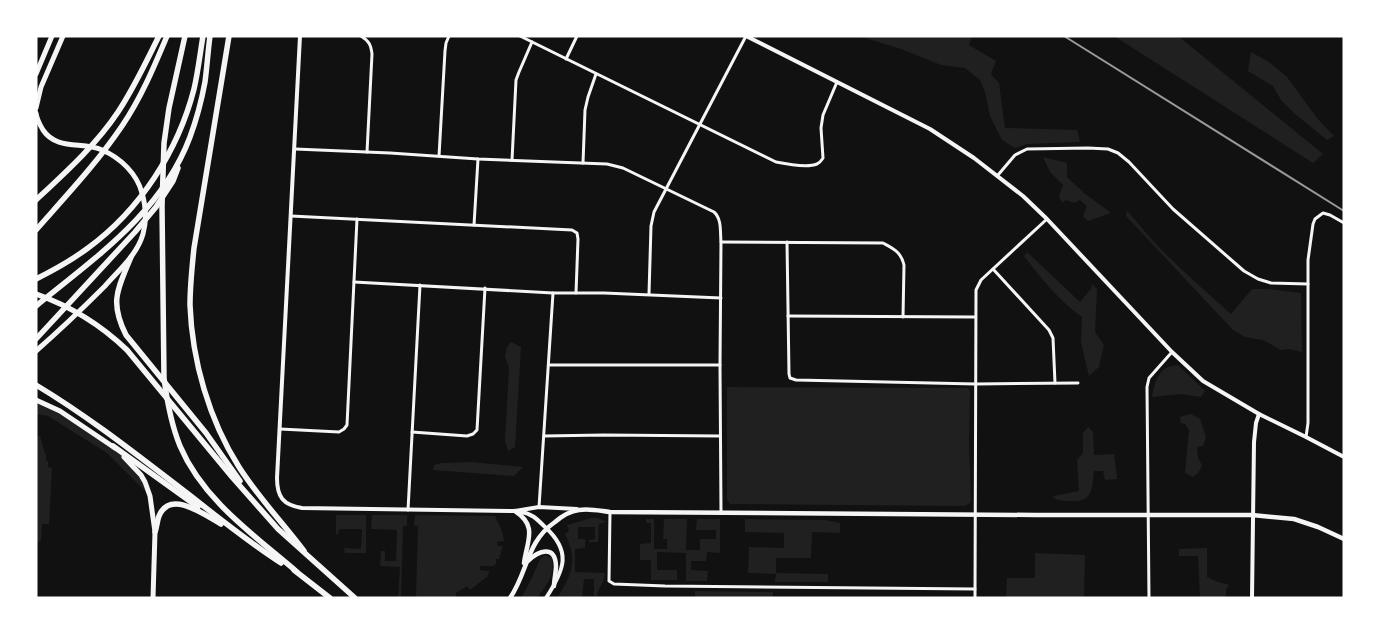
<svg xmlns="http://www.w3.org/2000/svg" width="1380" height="634" font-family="Mulish,sans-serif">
  <rect width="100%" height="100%" fill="#111"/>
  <!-- green -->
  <g fill="#202020">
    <path d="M853 36H972L969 45 996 61 991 74 999 83 1005 128 1077 130 1080 142 1027 144 1015 148 1002 140 990 116 985 92 980 80 965 68 941 65 901 49 865 38Z"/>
    <path d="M1114 36H1178L1323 154 1313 163Z"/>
    <path d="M1251 52 1269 62 1287 77 1317 118 1334 136 1327 140 1295 114 1281 100 1273 86 1248 71Z"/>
    <path d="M1043 157 1067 163V177L1084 193 1111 213 1088 221 1083 216 1087 206 1080 200 1074 203 1066 200 1062 203 1059 196 1063 185 1050 172Z"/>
    <path d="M1127 211C1137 221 1145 233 1155 243 1179 268 1205 291 1231 314L1252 289H1269L1301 293 1302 352 1289 349 1281 350 1263 340 1245 337 1233 330 1126 216Z"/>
    <path d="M1027 252 1080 302 1091 289 1092 284 1097 289 1095 332 1104 345 1099 367 1089 376 1081 342 1082 317C1059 301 1041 278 1024 256Z"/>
    <path d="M511 342 521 347 515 447 508 451 505 441 509 368 505 357 507 347Z"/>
    <path d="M1178 365 1205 391 1201 397 1181 394 1152 397C1153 388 1157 373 1166 368 1169 366 1174 366 1178 365Z"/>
    <path d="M727 387 968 388 970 391 969 442 971 501 969 504 964 506 730 504 727 500Z"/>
    <path d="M36 400 47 405 113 446 138 471 150 496 107 453 48 416 36 414Z"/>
    <path d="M1191 414 1200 419 1206 437 1203 446 1197 447 1198 457 1202 466 1198 473 1193 477 1185 473 1189 430 1185 424 1181 423 1180 417Z"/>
    <path d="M1088 427 1093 432 1094 455 1114 454 1117 479 1105 480 1103 471H1094C1092 488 1093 502 1072 501 1064 501 1059 501 1052 497L1058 495 1079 491 1077 460 1083 453V433Z"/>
    <path d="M40 436 45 454H46V461H48V467L52 468 49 524H42L41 541 36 542V437Z"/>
    <path d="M470 462 523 467 514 476 433 470 434 465 442 463Z"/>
    <path d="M336 515H366V553H345L344 548 361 549 362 529H339L338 534H336Z"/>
    <path d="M372 515H407V526H403L401 598H398L400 567 380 566 381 551H385V561H396L397 530 371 529Z"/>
    <path d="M415 515 495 516 502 531 504 541 497 542 498 546H503L499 559H496V564L493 566H480V570L489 571 488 576 470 590 467 586 456 593V598H416L418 526H414Z"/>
    <path d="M591 518H598L604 521H605L606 522 599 524 598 542H589V540L595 539V527H578V539H585V548L575 549V572L605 573C605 582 598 587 597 596H594V579H584L582 598H557C572 576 578 559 565 534L569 531 567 525Z"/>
    <path d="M646 519H654V549H667V539H663L664 519H687L686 550H700V539H716V530H696L697 519H720V553L707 552 706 561H691V570L708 571 707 581H686V553L657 552V570H677V580H651V560H640V544L651 543V523H646Z"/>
    <path d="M745 519 825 520 840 523V533L812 532 811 558H776V573L828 574V582H775L776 574 748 573 749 547 784 548V533L745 532Z"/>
    <path d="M1207 548V577L1218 582 1229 585 1226 590V598H1200L1198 556H1179V549Z"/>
    <path d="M1035 553 1085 555 1084 598H1006L1007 578H1035Z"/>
    <path d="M545 555 552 558C555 576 547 584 537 598H521L530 582 540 559Z"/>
    <path d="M695 591 773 592V598H695Z"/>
  </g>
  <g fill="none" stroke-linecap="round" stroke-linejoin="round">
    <!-- minor -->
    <g stroke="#f5f5f5" stroke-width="3">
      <path d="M361 36C369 41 371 45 372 54L367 152"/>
      <path d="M520 36 776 162C786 164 807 168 817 164 820 163 821 161 823 158L821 128 823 115 837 82"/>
      <path d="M566 59 577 36"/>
      <path d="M295 149 390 153 478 159 607 164 623 168 714 212C722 219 720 232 721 242L720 365 721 512"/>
      <path d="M439 156 445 51 446 43 449 36"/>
      <path d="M512 160 516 80 519 72 532 42"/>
      <path d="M583 163 585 110 588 97 596 74"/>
      <path d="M998 175 1015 155 1027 149 1088 148 1108 149 1118 153 1129 162 1173 209 1244 271 1258 279 1271 283 1308 284"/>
      <path d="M291 216 572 230 577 233 578 239 576 293"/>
      <path d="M474 225 478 159"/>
      <path d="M721 242 883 243C894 249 901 252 904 265L903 317"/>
      <path d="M787 242 789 374 790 378 796 380 976 384 1078 383"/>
      <path d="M993 269 1049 330 1053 338 1055 383"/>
      <path d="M354 282 553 293H604L721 298"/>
      <path d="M649 294 651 226 654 212 746 36"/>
      <path d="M788 316 975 317"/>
      <path d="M549 365H720"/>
      <path d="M280 429 339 432 344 429 347 425 357 219"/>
      <path d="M412 432 467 436 473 434 477 430 485 288"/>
      <path d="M544 436 604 435 720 436"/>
      <path d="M1306 437 1308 423V260L1313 224 1315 219 1323 213 1330 215 1344 223"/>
      <path d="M539 507 553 293"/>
      <path d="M408 510 420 285"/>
      <path d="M610 512 609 581 614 584 665 586 975 589"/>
      <path d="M975 598 976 290 981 280 1047 219"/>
      <path d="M1149 598 1147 387 1149 378 1172 352"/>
    </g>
    <!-- tertiary -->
    <g stroke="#f5f5f5" stroke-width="4">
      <path d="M300 36 277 478C277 497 283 505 302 508L515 511 539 507 577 509"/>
      <path d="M746 36 930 129 974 158 1023 196 1047 219 1172 352 1203 381 1259 414 1306 437 1344 457"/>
      <path d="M521 512C531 513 537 519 544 526 572 551 565 569 546 598"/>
      <path d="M1252 598 1254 442 1256 423 1259 414"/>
    </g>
    <!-- secondary -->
    <g stroke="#f5f5f5" stroke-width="4.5">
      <path d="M515 511C538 526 527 541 524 563"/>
      <path d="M528 561C538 551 555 544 556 566 556 572 554 580 554 586"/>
      <path d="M510 598C528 572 526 542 555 522 562 516 570 511 579 510 589 508 601 511 610 512L1035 515H1252L1294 519 1318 527 1344 539"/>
    </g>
    <!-- trunk -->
    <g stroke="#f5f5f5" stroke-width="5">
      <path d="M36 74 52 36"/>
      <path d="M36 108 41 87 63 36"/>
      <path d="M36 113C37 120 40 125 43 130 57 151 83 141 102 150 121 158 137 174 142 193 146 207 147 220 143 234 137 255 119 270 105 286 83 308 60 330 36 351"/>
      <path d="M36 400 60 411 115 448"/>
      <path d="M124 457 141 475 145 482 150 496 155 532 153 598"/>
    </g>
    <!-- motorway -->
    <g stroke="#f5f5f5" stroke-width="5.5">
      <path d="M185 36 169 108 164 143 162 206 164 378C167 401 171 424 180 446 203 500 254 535 297 572"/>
      <path d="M229 36 194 248C192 267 190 286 190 305 192 360 209 420 239 467 258 497 283 523 304 551"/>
      <path d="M36 200C65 173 96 145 118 112 134 88 146 62 159 36"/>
      <path d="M36 230C66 196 97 163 122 126 141 98 154 67 167 36"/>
      <path d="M131 257C118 289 109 301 126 335L206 433 240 481"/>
      <path d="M36 279C54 270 72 260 88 248 140 210 178 151 194 89 198 72 200 54 203 36"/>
      <path d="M36 294C70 306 101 325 127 350L232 477 278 529 355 598"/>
      <path d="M36 306C96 257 162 212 190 137 196 121 202 98 205 82 207 67 208 51 210 36"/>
      <path d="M36 339 135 232 156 207 173 181 178 168"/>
      <path d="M36 385C91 418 141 458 192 497 221 520 250 543 281 563"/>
      <path d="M113 446 198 507"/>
      <path d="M155 532C157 527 157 521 159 516 170 489 205 515 221 524"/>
      <path d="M294 570 330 598"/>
    </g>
    <!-- rail -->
    <path stroke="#9a9a9a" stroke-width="2" d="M1064 36 1344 211"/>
  </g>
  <!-- border -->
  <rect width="1380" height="634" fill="none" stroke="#ffffff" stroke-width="75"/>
</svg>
